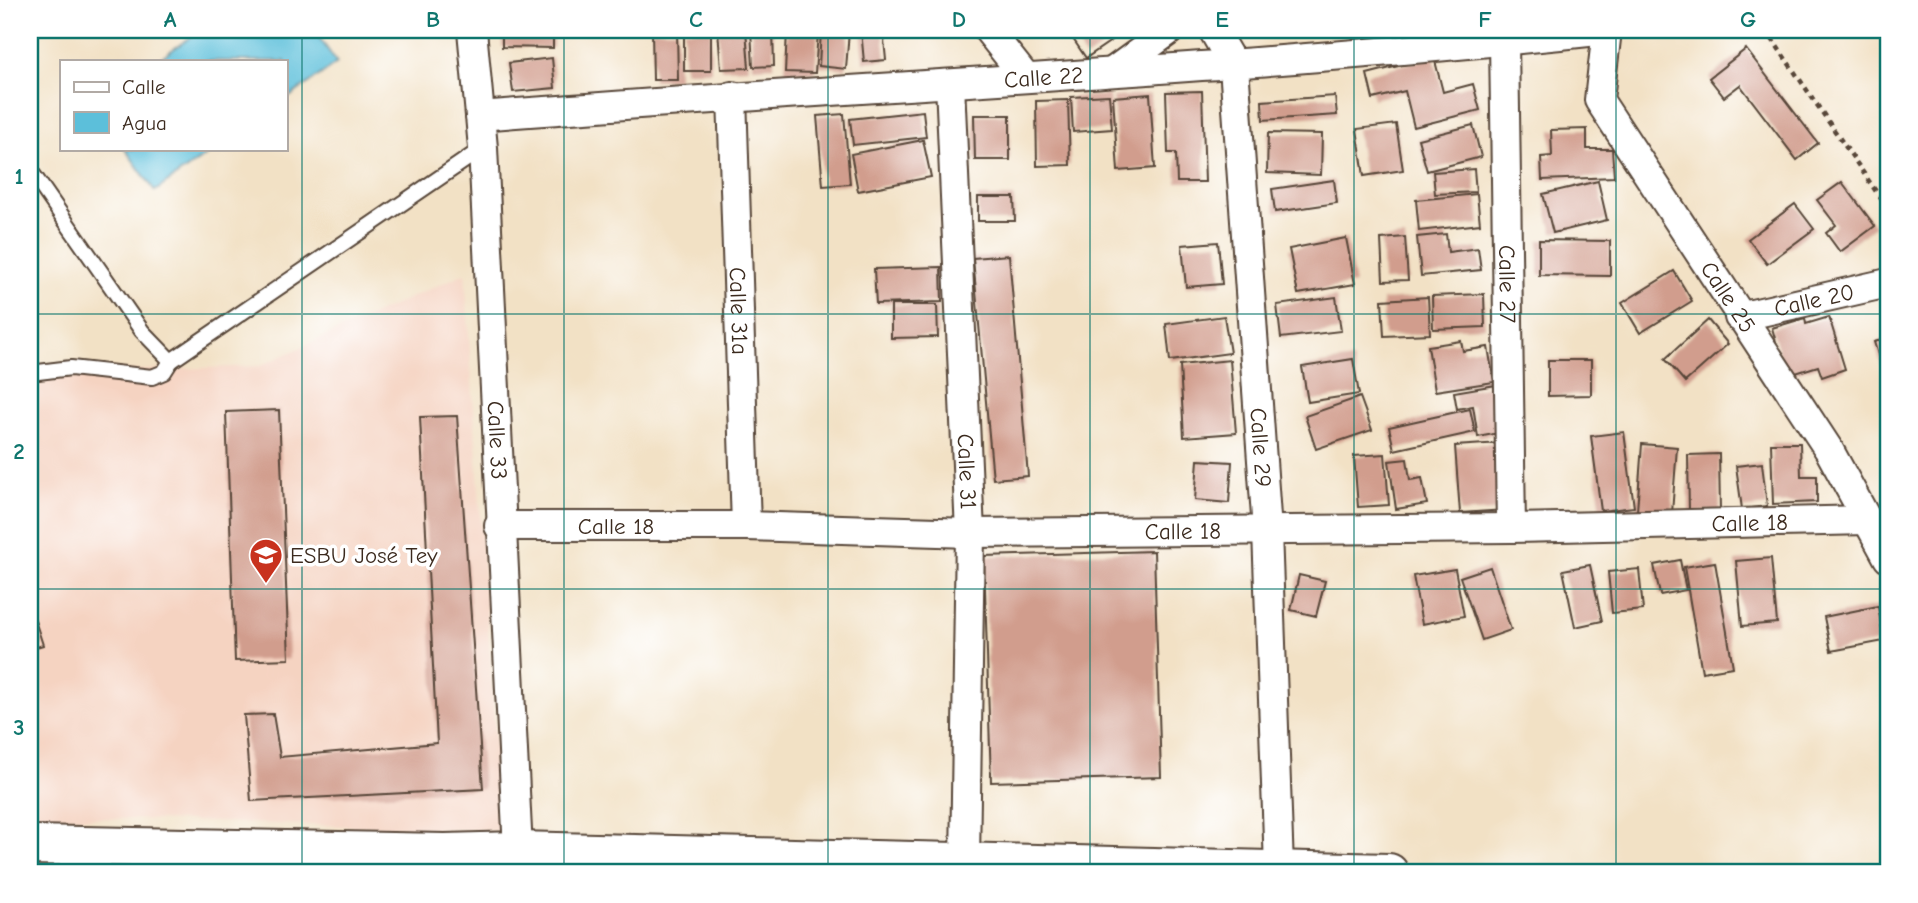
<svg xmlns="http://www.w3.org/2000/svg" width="1918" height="903" font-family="'Comic Neue',sans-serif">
  <rect width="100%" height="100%" fill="#fff"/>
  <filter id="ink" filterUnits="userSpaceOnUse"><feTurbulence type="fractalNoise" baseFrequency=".0143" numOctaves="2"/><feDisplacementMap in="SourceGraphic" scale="14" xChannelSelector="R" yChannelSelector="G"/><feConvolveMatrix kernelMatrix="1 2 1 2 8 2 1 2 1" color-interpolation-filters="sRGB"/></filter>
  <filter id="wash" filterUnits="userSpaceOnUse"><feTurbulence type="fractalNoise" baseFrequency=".00686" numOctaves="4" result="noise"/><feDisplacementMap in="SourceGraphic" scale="28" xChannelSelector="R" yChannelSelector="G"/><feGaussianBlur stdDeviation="1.57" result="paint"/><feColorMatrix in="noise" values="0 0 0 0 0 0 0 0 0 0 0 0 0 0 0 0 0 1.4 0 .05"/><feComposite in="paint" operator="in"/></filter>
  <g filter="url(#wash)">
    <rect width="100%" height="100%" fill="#f2e1c5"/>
    <!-- built -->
    <path fill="#f5d3c1" d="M465 273 501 831 30 816V374L260 366Z"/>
    <!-- water -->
    <g fill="#5cbfda" stroke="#4c747c" stroke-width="2">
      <path d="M201 30H314L337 63 285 100V61H156Z"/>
      <path d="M125 149H215L155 191Z"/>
    </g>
    <g id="blocks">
      <!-- building -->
      <g fill="#d19d8d">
        <path d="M502 30H553V48L502 47Z"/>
        <path d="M652 30H677L678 80H653Z"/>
        <rect x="684" y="30" width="27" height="41"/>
        <path d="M718 30H746L749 68 721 69Z"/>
        <path d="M751 30H773L774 66 753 67Z"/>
        <path d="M821 30 849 31 846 69 819 66Z"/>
        <path d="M861 30H883L886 60 864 62Z"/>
        <path d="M1067 30H1118L1121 34 1086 58Z"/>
        <path d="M787 31 818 32 815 73 785 72Z"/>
        <path d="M1746 49 1818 143 1797 160 1740 85 1724 97 1709 78Z"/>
        <path d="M1434 57 1443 92 1473 84 1480 110 1414 127 1405 91 1373 99 1367 74Z"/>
        <path d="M552 58 555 88 513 92 509 63Z"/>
        <path d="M1202 91 1205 182H1177L1176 153H1168L1166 92Z"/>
        <path d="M1150 94 1155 168 1118 171 1113 97Z"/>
        <path d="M1109 95 1112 129 1073 132 1071 97Z"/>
        <path d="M1335 96 1337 115 1263 120 1262 101Z"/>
        <path d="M1068 100 1070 165 1037 166 1036 101Z"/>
        <path d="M923 111 926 137 853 145 850 119Z"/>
        <path d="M844 114 850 184 823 186 817 116Z"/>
        <path d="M974 115H1010V160H975Z"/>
        <path d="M1396 124 1403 170 1364 176 1357 129Z"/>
        <path d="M1473 125 1481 157 1427 171 1418 139Z"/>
        <path d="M1587 129V149H1612L1614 177 1542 180 1541 157 1552 156 1551 130Z"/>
        <path d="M1268 133 1322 134 1321 175 1267 173Z"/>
        <path d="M923 140 931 177 858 191 851 154Z"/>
        <path d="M1474 169 1476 192 1435 194 1433 172Z"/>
        <path d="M1334 180 1337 203 1275 212 1272 189Z"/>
        <path d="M1598 181 1607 220 1553 233 1543 194Z"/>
        <path d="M1842 182 1875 226 1840 252 1826 233 1836 225 1817 200Z"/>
        <path d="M1477 194 1480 224 1419 231 1416 200Z"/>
        <path d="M978 197H1014L1015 221H978Z"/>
        <path d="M1795 204 1814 229 1767 264 1748 239Z"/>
        <path d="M1446 234 1448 252 1478 248 1481 270 1421 276 1417 237Z"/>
        <path d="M1405 237 1408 280 1383 281 1381 239Z"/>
        <path d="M1346 238 1355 284 1298 294 1289 249Z"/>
        <path d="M1539 240 1610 241V276L1539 275Z"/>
        <path d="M1218 242 1222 284 1186 287 1182 245Z"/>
        <path d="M1009 255 1028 476 993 479 973 258Z"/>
        <path d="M941 267 942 302 876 304 874 269Z"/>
        <path d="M1674 271 1692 301 1640 333 1622 303Z"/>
        <path d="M1484 294 1485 327 1433 329 1432 296Z"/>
        <path d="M1336 297 1341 331 1281 338 1277 305Z"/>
        <path d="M1428 297 1430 334 1384 336 1382 300Z"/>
        <path d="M891 305H937L938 337 891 338Z"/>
        <path d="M1224 316 1230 353 1170 361 1166 324Z"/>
        <path d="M1829 317 1845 369 1822 377 1818 366 1786 376 1772 328 1805 318 1806 324Z"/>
        <path d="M1708 320 1728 344 1685 382 1665 359Z"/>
        <path d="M1888 338V386L1874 342Z"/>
        <path d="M1461 341 1463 351 1488 347 1494 382 1435 391 1428 346Z"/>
        <path d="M1353 359 1359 394 1308 402 1302 367Z"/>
        <path d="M1230 360 1236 433 1184 437 1180 365Z"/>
        <path d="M1548 360H1591V395L1548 396Z"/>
        <path d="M1496 385 1504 432 1478 437 1473 406 1457 409 1454 392Z"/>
        <path d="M1360 397 1372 430 1316 449 1305 416Z"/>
        <path d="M1470 409 1475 432 1394 450 1389 427Z"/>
        <path d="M279 410 289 659 235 661 226 412Z"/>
        <path d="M457 416 483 789 251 801 244 715 273 714 280 757 437 743 420 417Z"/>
        <path d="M1624 432 1634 507 1601 511 1591 436Z"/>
        <path d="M1501 443 1506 510 1460 513 1455 446Z"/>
        <path d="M1771 443H1800L1801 476H1817V502L1773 504Z"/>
        <path d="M1642 444 1677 447 1672 513 1637 511Z"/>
        <path d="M1385 454 1389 505 1358 507 1354 456Z"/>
        <path d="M1719 454 1720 511 1689 512 1688 455Z"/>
        <path d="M1407 459 1410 480 1422 478 1427 504 1396 509 1389 461Z"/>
        <path d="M1198 460 1232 462 1229 503 1195 500Z"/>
        <path d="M1762 463 1767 506 1742 509 1736 466Z"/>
        <path d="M1154 551 1161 777 991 782 984 556Z"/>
        <path d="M1771 558 1777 623 1742 626 1736 561Z"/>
        <path d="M1680 560 1686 590 1660 595 1654 565Z"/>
        <path d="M1715 562 1733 667 1702 672 1684 567Z"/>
        <path d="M1590 565 1602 621 1575 627 1563 570Z"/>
        <path d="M1490 567 1511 630 1482 640 1460 577Z"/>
        <path d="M1455 569 1464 616 1422 624 1413 576Z"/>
        <path d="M1639 569 1643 610 1612 613 1608 572Z"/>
        <path d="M1299 575 1325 581 1316 616 1291 610Z"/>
        <path d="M30 605 43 645 30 649Z"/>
        <path d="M1878 606 1884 641 1831 651 1824 617Z"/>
      </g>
    </g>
  </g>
  <g filter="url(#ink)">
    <use href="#blocks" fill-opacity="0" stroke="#564537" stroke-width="2"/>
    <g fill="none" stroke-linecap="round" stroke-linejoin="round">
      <defs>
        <g id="lane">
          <path d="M30 170 142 331 171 361 483 148"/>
          <path d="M30 373 71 368 152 377 164 372 171 361"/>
        </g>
        <g id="street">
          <path id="s1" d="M472 30 483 148 518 851"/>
          <path d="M988 30 1026 78"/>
          <path id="s2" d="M1213 30 1234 66 1267 531 1279 868"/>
          <path id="s3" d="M1607 30 1599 100 1829 450 1888 558"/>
          <path id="s4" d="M1504 41 1511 528"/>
          <path d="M1115 70 1170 30"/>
          <path id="s5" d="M950 84 970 533 965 862"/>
          <path id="s6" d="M732 96 746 526"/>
          <path id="s7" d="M480 116C856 86 1232 71 1607 30"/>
          <path id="s8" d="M1739 317 1888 283"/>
          <path id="s9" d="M499 526H746L970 533 1511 528 1868 520"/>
        </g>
        <path id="secondary" d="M30 845 445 853 518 851 1389 873"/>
      </defs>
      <!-- lane casing -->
      <use href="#lane" stroke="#564537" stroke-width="18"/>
      <!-- street casing -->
      <use href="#street" stroke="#564537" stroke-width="32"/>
      <!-- secondary casing -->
      <use href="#secondary" stroke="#564537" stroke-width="42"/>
      <!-- path -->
      <path stroke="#564537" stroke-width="4.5" stroke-dasharray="5 5" stroke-linecap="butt" d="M1766 30 1888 209"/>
      <!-- lane -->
      <use href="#lane" stroke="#fff" stroke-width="14"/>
      <!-- street -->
      <use href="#street" stroke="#fff" stroke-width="28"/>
      <!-- secondary -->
      <use href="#secondary" stroke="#fff" stroke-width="38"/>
    </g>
  </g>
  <!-- grid -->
  <path fill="none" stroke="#0f766e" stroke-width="2" stroke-opacity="0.55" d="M302 30V873M564 30V873M828 30V873M1090 30V873M1354 30V873M1616 30V873M30 314H1888M30 589H1888"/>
  <!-- icons -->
  <defs>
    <symbol id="school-pin" viewBox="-11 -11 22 30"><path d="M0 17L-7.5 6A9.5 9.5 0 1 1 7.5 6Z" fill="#c8321e" stroke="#fff"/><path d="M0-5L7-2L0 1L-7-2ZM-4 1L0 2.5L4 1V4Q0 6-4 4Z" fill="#fff"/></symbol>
  </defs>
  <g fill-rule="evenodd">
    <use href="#school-pin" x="247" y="536" width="38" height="52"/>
  </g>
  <g text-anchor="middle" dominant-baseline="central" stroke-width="7" stroke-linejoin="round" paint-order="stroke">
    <!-- street labels -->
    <g font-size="23" fill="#3b2a1e" stroke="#fff">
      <text stroke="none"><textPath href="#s7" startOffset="565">Calle 22</textPath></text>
      <text stroke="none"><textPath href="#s4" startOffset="243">Calle 27</textPath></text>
      <text stroke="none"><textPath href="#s3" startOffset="306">Calle 25</textPath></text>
      <text stroke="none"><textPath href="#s8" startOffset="77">Calle 20</textPath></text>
      <text stroke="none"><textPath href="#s6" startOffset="215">Calle 31a</textPath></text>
      <text stroke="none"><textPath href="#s1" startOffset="411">Calle 33</textPath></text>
      <text stroke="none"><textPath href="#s2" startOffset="424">Calle 29</textPath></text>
      <text stroke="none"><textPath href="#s5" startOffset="388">Calle 31</textPath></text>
      <text stroke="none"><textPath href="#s9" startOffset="1251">Calle 18</textPath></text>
      <text stroke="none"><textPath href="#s9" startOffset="117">Calle 18</textPath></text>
      <text stroke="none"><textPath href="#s9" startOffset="684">Calle 18</textPath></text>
    </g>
    <!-- poi labels -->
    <g font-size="23" fill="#3b2a1e" stroke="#fff" text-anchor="start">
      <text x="290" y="555">ESBU José Tey</text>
    </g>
  </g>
  <!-- margin -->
  <rect width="1918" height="903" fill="none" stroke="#fff" stroke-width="77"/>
  <!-- legend -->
  <rect x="60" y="60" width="228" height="91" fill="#ffffff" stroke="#b1aaa5" stroke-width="2"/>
  <rect x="74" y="82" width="35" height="10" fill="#ffffff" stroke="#b1aaa5" stroke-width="2"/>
  <text x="122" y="94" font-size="21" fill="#3b2a1e">Calle</text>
  <rect x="74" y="112" width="35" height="21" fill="#5cbfda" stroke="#b1aaa5" stroke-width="2"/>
  <text x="122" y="130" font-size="21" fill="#3b2a1e">Agua</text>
  <rect x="38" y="38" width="1842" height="826" fill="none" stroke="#0f766e" stroke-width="2.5"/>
  <g font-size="23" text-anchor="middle" font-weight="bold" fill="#0f766e">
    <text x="170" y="27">A</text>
    <text x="433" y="27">B</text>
    <text x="696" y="27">C</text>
    <text x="959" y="27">D</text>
    <text x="1222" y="27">E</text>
    <text x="1485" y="27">F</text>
    <text x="1748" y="27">G</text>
    <text x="19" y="184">1</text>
    <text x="19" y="459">2</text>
    <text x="19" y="735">3</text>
  </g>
</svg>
